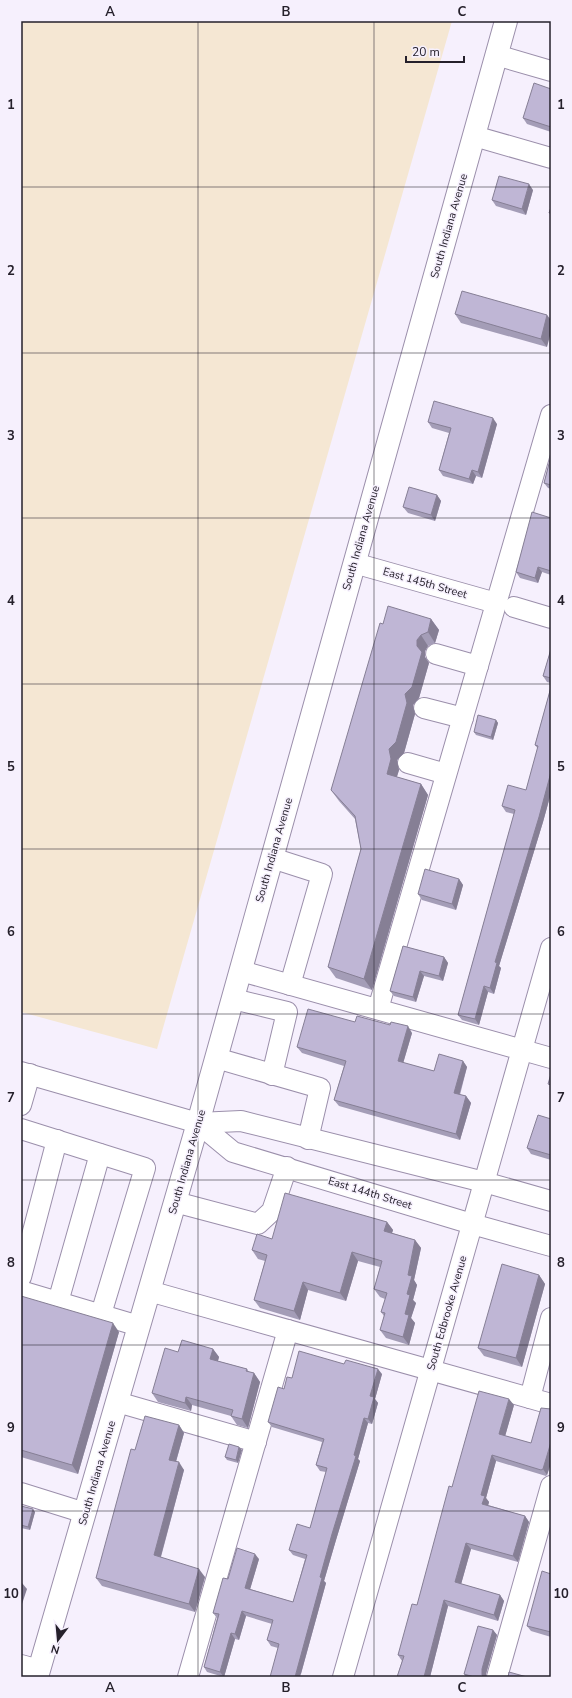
<svg xmlns="http://www.w3.org/2000/svg" width="572" height="1698" font-family="'Nunito Sans',sans-serif">
  <rect width="100%" height="100%" fill="#f6f0fd"/>
  <!-- industrial -->
  <path fill="#f5e7d3" d="M21 21H452L157 1049 21 1012Z"/>
  <g fill="none" stroke-linecap="round" stroke-linejoin="round">
    <defs>
      <g id="minor">
        <path d="M496 55 551 71"/>
        <path d="M474 136 551 158"/>
        <path d="M354 563 496 603"/>
        <path d="M514 607 551 618"/>
        <path d="M436 654 478 666"/>
        <path d="M424 708 463 718"/>
        <path d="M408 763 446 774"/>
        <path d="M272 858 322 874 290 985"/>
        <path d="M241 971 551 1058"/>
        <path d="M233 999 287 1012 272 1075"/>
        <path d="M378 1009 551 415"/>
        <path d="M216 1058 320 1088 308 1139"/>
        <path d="M21 1072 198 1123 241 1121 484 1182 551 1201"/>
        <path d="M21 1105 30 1074"/>
        <path d="M198 1123 233 1152 472 1224 551 1246"/>
        <path d="M21 1129 145 1168 101 1314"/>
        <path d="M175 1202 258 1224 272 1211 287 1167"/>
        <path d="M21 1277 57 1140"/>
        <path d="M21 1291 139 1326"/>
        <path d="M149 1291 551 1404"/>
        <path d="M58 1302 100 1154"/>
        <path d="M530 1398 551 1318"/>
        <path d="M117 1402 256 1442"/>
        <path d="M21 1493 85 1513"/>
        <path d="M21 1665 39 1670"/>
        <path d="M188 1677 288 1330"/>
        <path d="M343 1677 551 948"/>
        <path d="M497 1677 551 1486"/>
      </g>
      <path id="major" d="M37 1677 198 1123 506 21"/>
    </defs>
    <!-- minor casing -->
    <use href="#minor" stroke="#9b8fab" stroke-width="22"/>
    <!-- major casing -->
    <use href="#major" stroke="#9b8fab" stroke-width="24"/>
    <!-- minor -->
    <use href="#minor" stroke="#fff" stroke-width="20"/>
    <!-- major -->
    <use href="#major" stroke="#fff" stroke-width="22"/>
  </g>
  <!-- wall -->
  <g fill="#a49db7">
    <path d="M551 89V132L527 124 523 118Z"/>
    <path d="M533 190 526 215 496 206 492 200Z"/>
    <path d="M455 314 547 315V347L461 323Z"/>
    <path d="M428 422 497 424 482 478 476 476 473 484 443 476 439 470 449 433 432 428Z"/>
    <path d="M551 456V489L548 488 544 483Z"/>
    <path d="M437 495 441 501 435 521 408 513 403 507Z"/>
    <path d="M551 518V575L542 572 538 583 520 578 516 572Z"/>
    <path d="M431 619 439 630 435 643 428 646 425 651V657L429 663 419 698 413 705 415 714 404 753 397 760 399 770 397 777 421 784 428 795 372 990 336 978 328 967 361 849 355 819 339 801 331 790 383 624Z"/>
    <path d="M551 649V683L547 682 543 676Z"/>
    <path d="M551 687V793L543 822 499 966 501 968 494 994 488 992 479 1025 462 1020 458 1015 514 814 506 812 502 806 526 790 538 749 535 745Z"/>
    <path d="M496 720 498 723 493 740 476 735 474 732Z"/>
    <path d="M459 879 463 885 456 910 422 900 418 894Z"/>
    <path d="M403 946 444 957 448 963 443 981 424 976 416 1002 394 996 390 991Z"/>
    <path d="M355 1022 412 1033 403 1063 434 1071 463 1061 467 1067 460 1095 466 1096 471 1103 460 1140 339 1106 334 1100 344 1066 302 1053 297 1047Z"/>
    <path d="M551 1119V1160L531 1154 527 1148Z"/>
    <path d="M387 1222 393 1230 392 1233 415 1240 421 1248 414 1280 417 1285 413 1300 416 1303 411 1318 415 1323 409 1345 386 1338 380 1330 384 1316 381 1312 385 1299 380 1297 374 1289 380 1267 358 1261 346 1301 308 1290 300 1320 260 1308 254 1300 265 1261 258 1259 252 1250 272 1239Z"/>
    <path d="M539 1275 545 1284 522 1367 484 1356 478 1348Z"/>
    <path d="M21 1296 119 1332 78 1474 21 1457Z"/>
    <path d="M213 1349 219 1357 218 1361 247 1369 249 1372 254 1373 260 1382 248 1428 237 1425 231 1416 192 1405 191 1411 158 1402 152 1393 178 1352Z"/>
    <path d="M382 1374 375 1399 378 1403 372 1424 368 1423 358 1459 360 1461 336 1540 324 1581 326 1583 301 1674 278 1648 271 1646 267 1640 272 1624 246 1616 239 1640 235 1639 224 1677 207 1672 204 1667 217 1618 213 1613 228 1579 259 1559 250 1589 293 1602 305 1559 293 1555 289 1550 310 1528 326 1472 320 1471 316 1465 322 1442 272 1427 268 1422 284 1389 292 1378Z"/>
    <path d="M514 1405 505 1436 531 1443 551 1409V1463L547 1475 546 1476 496 1461 486 1498 489 1502 488 1505 525 1516 529 1522 518 1562 471 1549 461 1584 500 1595 504 1601 498 1621 448 1606 430 1677H397L402 1661 398 1655 417 1605 452 1487Z"/>
    <path d="M179 1425 184 1433 176 1462 184 1470 161 1557 205 1577 195 1612 102 1586 96 1578Z"/>
    <path d="M242 1450 238 1463 227 1460 225 1457Z"/>
    <path d="M21 1506 35 1512 30 1530 21 1528Z"/>
    <path d="M551 1574V1637L531 1631 527 1626Z"/>
    <path d="M493 1630 497 1635 486 1674V1677H466L464 1674Z"/>
  </g>
  <!-- shaded-wall -->
  <g fill="#867f95">
    <path d="M529 184 533 190 526 215 522 209Z"/>
    <path d="M547 315 551 320V332L547 347 541 339Z"/>
    <path d="M493 418 497 424 482 478 478 472Z"/>
    <path d="M472 470 476 476 473 484 469 479Z"/>
    <path d="M437 495 441 501 435 521 431 515Z"/>
    <path d="M538 567 542 572 538 583 535 578Z"/>
    <path d="M431 619 439 630 435 643 428 632Z"/>
    <path d="M421 635 428 646 425 651V657L429 663 419 698 413 705 415 714 404 753 397 760 399 770 394 785 387 774 389 749 405 694 417 646V640Z"/>
    <path d="M496 720 498 723 493 740 491 737Z"/>
    <path d="M551 772V793L543 822 499 966 501 968 494 994 490 988 495 962Z"/>
    <path d="M421 784 428 795 372 990 364 979Z"/>
    <path d="M459 879 463 885 456 910 452 904Z"/>
    <path d="M444 957 448 963 443 981 439 976Z"/>
    <path d="M420 971 424 976 416 1002 413 997Z"/>
    <path d="M484 986 488 992 479 1025 475 1019Z"/>
    <path d="M408 1026 412 1033 402 1067 398 1061Z"/>
    <path d="M463 1061 467 1067 458 1099 454 1093Z"/>
    <path d="M466 1096 471 1103 460 1140 456 1134Z"/>
    <path d="M387 1222 393 1230 390 1239 384 1231Z"/>
    <path d="M415 1240 421 1248 414 1280 417 1285 413 1300 416 1303 411 1318 415 1323 409 1345 403 1337 405 1314 407 1294 408 1275Z"/>
    <path d="M352 1252 358 1261 346 1301 340 1293Z"/>
    <path d="M539 1275 545 1284 522 1367 516 1358Z"/>
    <path d="M303 1282 308 1290 300 1320 294 1311Z"/>
    <path d="M113 1323 119 1332 78 1474 72 1465Z"/>
    <path d="M213 1349 219 1357 216 1367 210 1359Z"/>
    <path d="M378 1369 382 1374 375 1399 378 1403 372 1424 368 1419 370 1396Z"/>
    <path d="M254 1373 260 1382 248 1428 242 1419Z"/>
    <path d="M186 1397 192 1405 191 1411 185 1403Z"/>
    <path d="M509 1399 514 1405 504 1440 499 1434Z"/>
    <path d="M364 1418 368 1423 358 1459 360 1461 336 1540 324 1581 326 1583 300 1677H295L320 1577Z"/>
    <path d="M179 1425 184 1433 174 1468 169 1460Z"/>
    <path d="M551 1442V1463L547 1475 543 1469Z"/>
    <path d="M239 1447 242 1450 238 1463 236 1460Z"/>
    <path d="M492 1455 496 1461 486 1498 489 1502 487 1510 482 1504 481 1495Z"/>
    <path d="M179 1462 184 1470 159 1563 154 1555Z"/>
    <path d="M33 1509 35 1512 30 1530 28 1527Z"/>
    <path d="M525 1516 529 1522 518 1562 513 1556Z"/>
    <path d="M466 1543 471 1549 460 1588 455 1582Z"/>
    <path d="M255 1554 259 1559 249 1593 245 1588Z"/>
    <path d="M199 1569 205 1577 195 1612 189 1604Z"/>
    <path d="M22 1583 27 1589 21 1607V1588Z"/>
    <path d="M500 1595 504 1601 498 1621 494 1615Z"/>
    <path d="M444 1600 448 1606 430 1677H424Z"/>
    <path d="M242 1611 246 1616 239 1640 235 1634Z"/>
    <path d="M493 1630 497 1635 486 1674V1677H484L482 1675V1669Z"/>
    <path d="M231 1633 235 1639 224 1677 220 1672Z"/>
  </g>
  <!-- building -->
  <g fill="#bfb6d5" stroke="#867f95">
    <path d="M534 83 551 89V127L523 118Z"/>
    <path d="M499 176 529 184 522 209 492 200Z"/>
    <path d="M551 207V213H549Z"/>
    <path d="M462 291 547 315 541 339 455 314Z"/>
    <path d="M434 401 493 418 478 472 472 470 469 479 439 470 451 428 428 422Z"/>
    <path d="M551 456V485L544 483Z"/>
    <path d="M409 487 437 495 431 515 403 507Z"/>
    <path d="M532 512 551 518V571L538 567 535 578 516 572Z"/>
    <path d="M388 606 431 619 428 632 421 635 417 640V646L422 652 412 687 405 694 407 703 396 742 389 749 391 759 387 774 421 784 364 979 328 967 361 849 355 816 331 790 380 623 383 624Z"/>
    <path d="M551 649V678L543 676Z"/>
    <path d="M551 687V772L539 817 495 962 497 963 490 988 484 986 475 1019 458 1015 515 810 502 806 508 785 526 790 538 746 535 745Z"/>
    <path d="M478 715 496 720 491 737 474 732Z"/>
    <path d="M425 869 459 879 452 904 418 894Z"/>
    <path d="M403 946 444 957 439 976 420 971 413 997 390 991Z"/>
    <path d="M308 1009 355 1022 357 1016 390 1025 391 1022 408 1026 398 1061 434 1071 439 1054 463 1061 454 1093 466 1096 456 1134 334 1100 346 1061 297 1047Z"/>
    <path d="M551 1074V1085L548 1084Z"/>
    <path d="M538 1115 551 1119V1155L527 1148Z"/>
    <path d="M285 1193 387 1222 384 1231 415 1240 408 1275 412 1276 407 1294 410 1295 405 1314 409 1315 403 1337 380 1330 385 1313 381 1312 387 1293 374 1289 382 1261 352 1252 340 1293 303 1282 294 1311 254 1300 267 1255 252 1250 257 1234 272 1239Z"/>
    <path d="M502 1264 539 1275 516 1358 478 1348Z"/>
    <path d="M21 1296 113 1323 72 1465 21 1450Z"/>
    <path d="M182 1340 213 1349 210 1359 247 1369 246 1371 254 1373 242 1419 231 1416 233 1410 186 1397 185 1403 152 1393 165 1348 178 1352Z"/>
    <path d="M299 1351 344 1364 346 1360 378 1369 370 1396 374 1397 368 1419 364 1418 354 1455 356 1456 332 1534 320 1577 322 1578 295 1677H270L279 1644 267 1640 273 1620 242 1611 235 1634 231 1633 220 1672 204 1667 219 1614 213 1613 223 1578 228 1579 237 1548 255 1554 245 1588 293 1602 307 1555 289 1550 297 1524 310 1528 327 1468 316 1465 324 1439 268 1422 278 1387 284 1389 287 1377 292 1378Z"/>
    <path d="M479 1391 509 1399 499 1434 531 1443 541 1408 551 1409V1442L543 1469 541 1470 492 1455 481 1495 485 1496 482 1504 525 1516 513 1556 466 1543 455 1582 500 1595 494 1615 444 1600 424 1677H397L404 1656 398 1655 412 1604 417 1605 449 1486 452 1487Z"/>
    <path d="M145 1416 179 1425 169 1460 179 1462 154 1555 199 1569 189 1604 96 1578 131 1449 135 1450Z"/>
    <path d="M229 1444 239 1447 236 1460 225 1457Z"/>
    <path d="M21 1506 33 1509 28 1527 21 1525Z"/>
    <path d="M542 1571 551 1574V1632L527 1626Z"/>
    <path d="M478 1626 493 1630 482 1669V1675L484 1677H474L464 1674Z"/>
    <path d="M509 1672 527 1677H508Z"/>
  </g>
  <!-- grid -->
  <path fill="none" stroke="#25202b" stroke-width="1" stroke-opacity="0.55" d="M198 21V1677M374 21V1677M21 187H551M21 353H551M21 518H551M21 684H551M21 849H551M21 1014H551M21 1180H551M21 1345H551M21 1511H551"/>
  <g text-anchor="middle" dominant-baseline="central" stroke-width="3" stroke-linejoin="round" paint-order="stroke">
    <!-- street labels -->
    <g font-size="11" fill="#25202b" stroke="#f6f0fd">
      <text transform="translate(449 226) rotate(-74)">South Indiana Avenue</text>
      <text transform="translate(361 538) rotate(-74)">South Indiana Avenue</text>
      <text transform="translate(425 583) rotate(16)">East 145th Street</text>
      <text transform="translate(274 850) rotate(-74)">South Indiana Avenue</text>
      <text transform="translate(187 1162) rotate(-74)">South Indiana Avenue</text>
      <text transform="translate(370 1193) rotate(17)">East 144th Street</text>
      <text transform="translate(447 1313) rotate(-74)">South Edbrooke Avenue</text>
      <text transform="translate(97 1473) rotate(-74)">South Indiana Avenue</text>
    </g>
  </g>
  <!-- border -->
  <rect width="572" height="1698" fill="none" stroke="#f6f0fd" stroke-width="44"/>
  <!-- north arrow -->
  <g transform="translate(58 1640) rotate(196)" stroke="#f6f0fd" stroke-width="3" paint-order="stroke">
  <path d="M0-3L7 15L0 10L-7 15Z" fill="#25202b"/>
  <text y="-6" font-size="11" font-weight="bold" text-anchor="middle" fill="#25202b">N</text>
  </g>
  <!-- scale -->
  <path d="M406 56v6h58v-6" fill="none" stroke="#25202b" stroke-width="2"/>
  <text x="412" y="56" font-size="12" fill="#25202b" stroke="#f6f0fd" stroke-width="3" paint-order="stroke">20 m</text>
  <rect x="22" y="22" width="528" height="1654" fill="none" stroke="#25202b" stroke-width="1.5"/>
  <g font-size="13" text-anchor="middle" font-weight="bold" fill="#25202b">
    <text x="110" y="16">A</text>
    <text x="286" y="16">B</text>
    <text x="462" y="16">C</text>
    <text x="11" y="109">1</text>
    <text x="561" y="109">1</text>
    <text x="11" y="275">2</text>
    <text x="561" y="275">2</text>
    <text x="11" y="440">3</text>
    <text x="561" y="440">3</text>
    <text x="11" y="605">4</text>
    <text x="561" y="605">4</text>
    <text x="11" y="771">5</text>
    <text x="561" y="771">5</text>
    <text x="11" y="936">6</text>
    <text x="561" y="936">6</text>
    <text x="11" y="1102">7</text>
    <text x="561" y="1102">7</text>
    <text x="11" y="1267">8</text>
    <text x="561" y="1267">8</text>
    <text x="11" y="1432">9</text>
    <text x="561" y="1432">9</text>
    <text x="11" y="1598">10</text>
    <text x="561" y="1598">10</text>
    <text x="110" y="1692">A</text>
    <text x="286" y="1692">B</text>
    <text x="462" y="1692">C</text>
  </g>
</svg>
